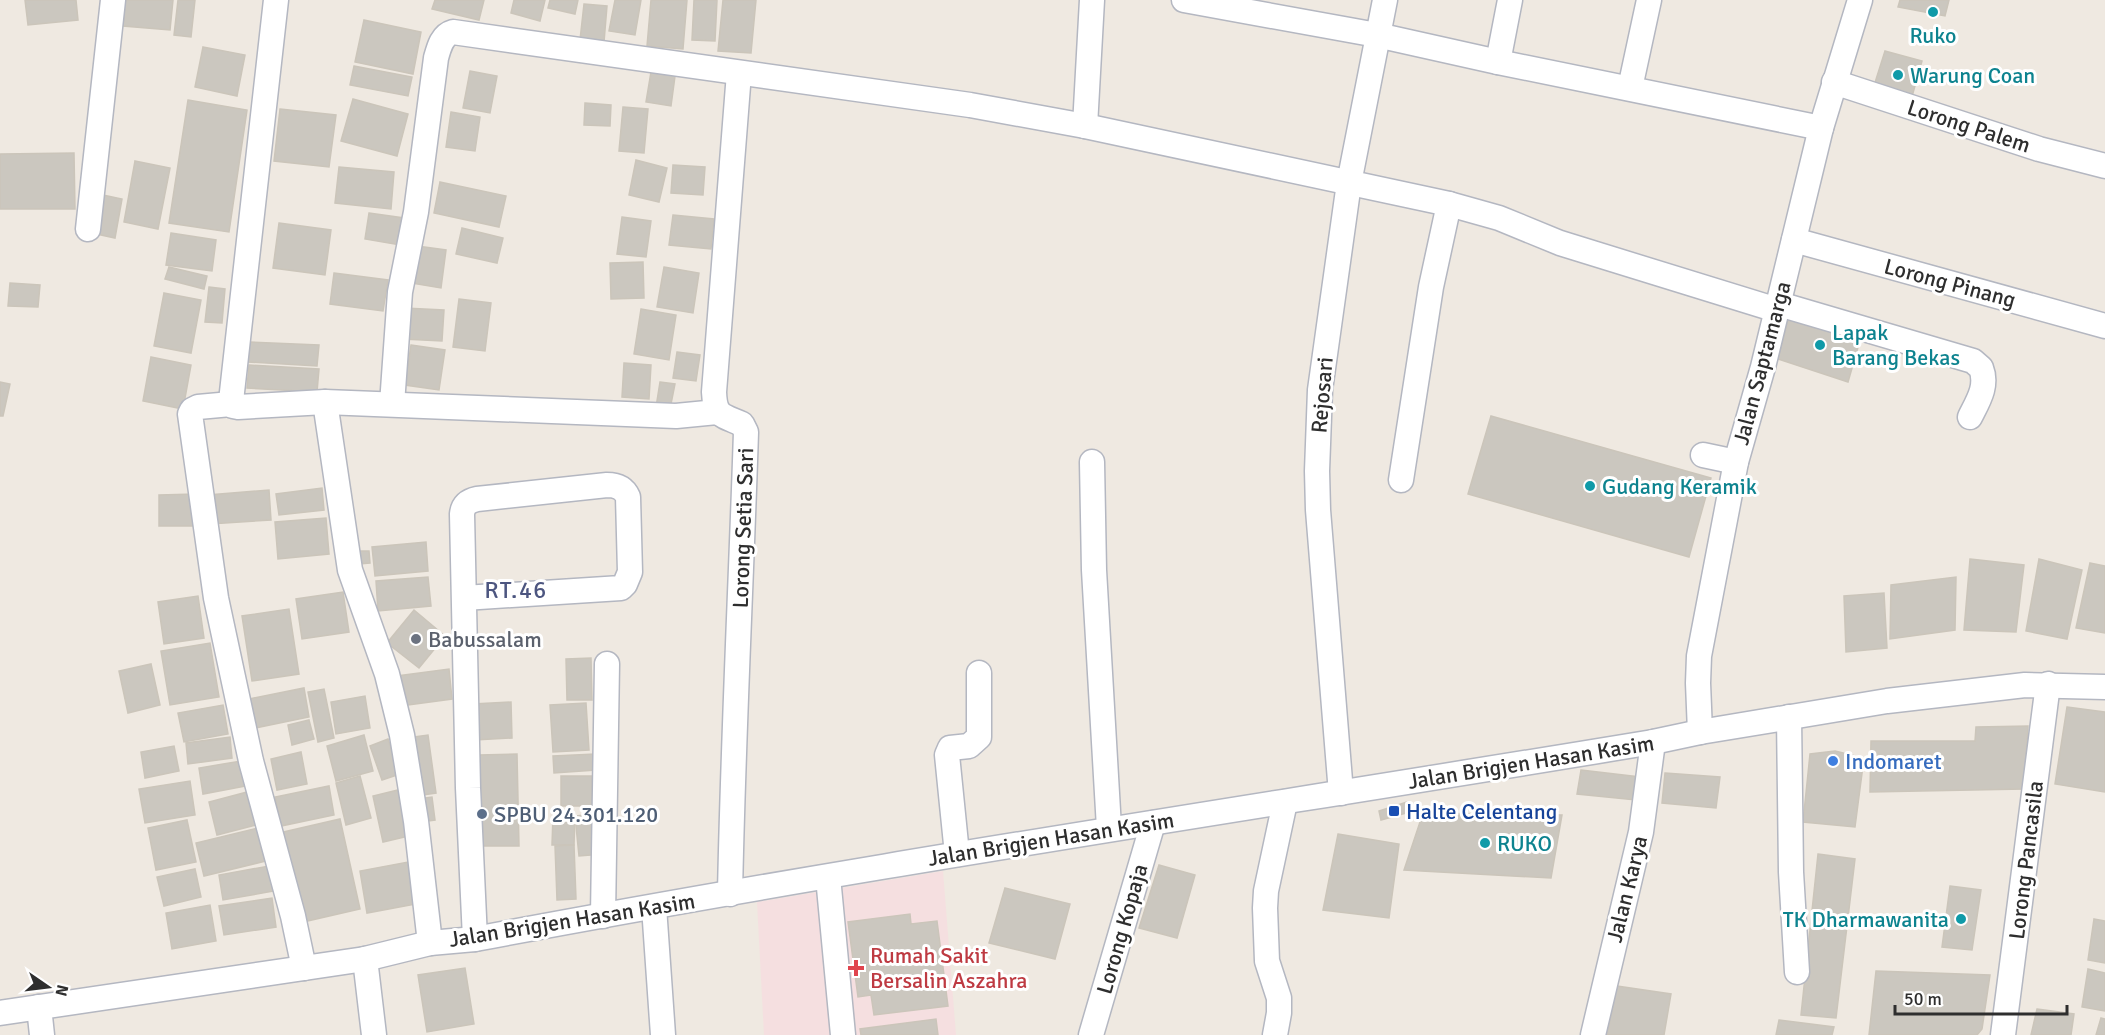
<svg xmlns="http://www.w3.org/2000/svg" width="2105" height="1035" font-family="Signika,sans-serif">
  <rect width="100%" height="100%" fill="#efe9e1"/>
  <!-- medical -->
  <path fill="#f5dfe0" d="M943 871 956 1035H764L757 902Z"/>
  <!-- building -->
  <g fill="#cbc7bf" stroke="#cbc5ba" stroke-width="1.5">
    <path d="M25 0H76L78 20 28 25Z"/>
    <path d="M125 0H173L170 30 123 26Z"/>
    <path d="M178 0H195L191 37 174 35Z"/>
    <path d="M435 0H484L479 20 432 9Z"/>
    <path d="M514 0H545L540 21 511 13Z"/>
    <path d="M550 0H578L575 14 548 8Z"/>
    <path d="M615 0H641L635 35 609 31Z"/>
    <path d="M651 0H687L683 49 647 46Z"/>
    <path d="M694 0H717L715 41 692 40Z"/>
    <path d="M723 0H756L751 53 718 51Z"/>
    <path d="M1900 0H1949L1945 16 1898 7Z"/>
    <path d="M584 4 607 6 604 42 580 40Z"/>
    <path d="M364 20 421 32 413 74 355 62Z"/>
    <path d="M203 47 245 55 237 96 195 87Z"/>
    <path d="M1885 51 1922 61 1911 100 1873 89Z"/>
    <path d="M354 66 412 77 408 96 350 85Z"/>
    <path d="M652 66 676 69 671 106 646 102Z"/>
    <path d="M470 71 497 76 490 113 463 108Z"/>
    <path d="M353 99 408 114 397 156 341 141Z"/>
    <path d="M188 100 247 110 229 232 169 223Z"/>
    <path d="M585 103 611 105 610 126 584 125Z"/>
    <path d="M623 107 648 109 644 153 619 151Z"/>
    <path d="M280 109 336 115 329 167 274 161Z"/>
    <path d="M451 112 480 117 475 151 446 147Z"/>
    <path d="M74 153 75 209H0V154Z"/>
    <path d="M636 160 667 168 659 202 629 195Z"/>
    <path d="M135 161 170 168 158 229 124 222Z"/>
    <path d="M673 165 705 167 703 195 671 193Z"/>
    <path d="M339 167 394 172 391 209 335 203Z"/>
    <path d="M440 182 506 196 499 227 434 213Z"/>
    <path d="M103 195 122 199 115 238 96 234Z"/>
    <path d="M369 213 404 218 400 245 365 239Z"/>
    <path d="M673 215 714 219 711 249 669 245Z"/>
    <path d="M622 217 651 221 646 257 617 254Z"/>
    <path d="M279 223 331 230 325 275 273 268Z"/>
    <path d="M462 228 503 238 497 263 456 254Z"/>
    <path d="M171 233 216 240 212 271 166 265Z"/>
    <path d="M417 246 446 250 441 288 411 283Z"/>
    <path d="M643 262 644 298 611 299 610 263Z"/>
    <path d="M169 267 207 276 204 289 165 279Z"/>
    <path d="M664 267 699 273 693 313 657 307Z"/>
    <path d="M334 273 388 280 383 311 330 304Z"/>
    <path d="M10 283 40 285 38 307 8 306Z"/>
    <path d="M209 287 225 289 222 323 205 322Z"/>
    <path d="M164 293 201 300 191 353 154 346Z"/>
    <path d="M459 299 491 303 485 351 453 347Z"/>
    <path d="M404 308 444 310 442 341 403 339Z"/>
    <path d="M641 309 676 315 669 360 634 354Z"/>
    <path d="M1791 309 1863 330 1848 382 1778 359Z"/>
    <path d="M249 342 319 345 317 366 248 362Z"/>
    <path d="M411 345 445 350 439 390 405 385Z"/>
    <path d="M677 352 700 355 696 381 673 378Z"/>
    <path d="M151 357 191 365 183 409 143 401Z"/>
    <path d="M624 363 651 365 649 399 622 397Z"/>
    <path d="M249 365 319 369 317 392 247 388Z"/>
    <path d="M0 382 10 384 3 416H0Z"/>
    <path d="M660 382 675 384 670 409 656 407Z"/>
    <path d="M1491 416 1711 478 1689 557 1468 494Z"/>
    <path d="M322 488 324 510 279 515 276 494Z"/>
    <path d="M269 490 271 520 210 524 208 495Z"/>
    <path d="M195 494 196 526H159V495Z"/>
    <path d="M326 518 329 554 278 559 275 522Z"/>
    <path d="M426 542 428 571 375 576 372 547Z"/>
    <path d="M359 551H369L370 563 359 564Z"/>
    <path d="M1970 559 2024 565 2016 632 1964 630Z"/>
    <path d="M2039 559 2082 570 2067 639 2026 631Z"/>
    <path d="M2090 563 2105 566V633L2076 628Z"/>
    <path d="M428 577 431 606 378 611 376 581Z"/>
    <path d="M1956 577 1955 630 1890 639 1891 585Z"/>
    <path d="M343 592 349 632 302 639 296 599Z"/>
    <path d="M1884 593 1887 648 1846 652 1844 596Z"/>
    <path d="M198 596 204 638 164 644 158 602Z"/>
    <path d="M289 609 299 674 252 681 242 616Z"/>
    <path d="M414 610 445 636 419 668 387 643Z"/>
    <path d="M210 643 219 697 170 705 161 651Z"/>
    <path d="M591 658 592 700H567L566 659Z"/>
    <path d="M151 664 160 705 128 713 119 671Z"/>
    <path d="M449 669 452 699 401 706 397 676Z"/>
    <path d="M304 688 309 717 255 728 249 699Z"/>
    <path d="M324 689 334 738 318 742 308 692Z"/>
    <path d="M365 696 370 728 336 734 331 702Z"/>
    <path d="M511 702 512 738 475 740 473 704Z"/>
    <path d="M586 703 589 750 553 752 550 705Z"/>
    <path d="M223 705 228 734 184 742 178 713Z"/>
    <path d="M2067 707 2105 712V792L2055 784Z"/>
    <path d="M309 720 314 739 292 745 288 725Z"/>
    <path d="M2028 726 2024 789 1870 792 1871 741H1975L1976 727Z"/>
    <path d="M364 735 373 771 336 781 327 746Z"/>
    <path d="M428 735 436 793 416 796 407 738Z"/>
    <path d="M230 737 232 758 188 764 186 743Z"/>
    <path d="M388 739 400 774 382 780 370 746Z"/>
    <path d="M174 746 179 771 145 778 141 752Z"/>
    <path d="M1835 751 1864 758 1855 827 1803 822 1810 754Z"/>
    <path d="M301 752 307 784 277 790 271 759Z"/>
    <path d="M517 754 519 846H481L479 755Z"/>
    <path d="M595 754 596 770 554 773 553 756Z"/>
    <path d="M241 761 246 786 203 794 199 768Z"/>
    <path d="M1581 770 1640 777 1636 800 1577 794Z"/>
    <path d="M1665 773 1720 777 1716 808 1662 803Z"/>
    <path d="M360 776 371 818 346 825 336 783Z"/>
    <rect x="561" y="776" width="31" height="30"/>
    <path d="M190 781 195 815 145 823 139 789Z"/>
    <path d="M329 786 334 815 281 826 275 797Z"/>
    <path d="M398 790 409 836 383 842 373 796Z"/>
    <path d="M251 791 260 824 217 835 209 802Z"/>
    <path d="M432 797 435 820 421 822 418 799Z"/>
    <path d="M1407 802 1410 812 1381 820 1379 811Z"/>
    <path d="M1423 813 1562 815 1551 878 1404 870Z"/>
    <path d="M599 814 603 854 579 856 575 816Z"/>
    <path d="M553 816H575L574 845H552Z"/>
    <path d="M340 819 360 909 303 922 283 832Z"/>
    <path d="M187 820 196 862 156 870 148 828Z"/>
    <path d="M262 827 270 860 204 876 196 843Z"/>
    <path d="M1338 834 1399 844 1389 918 1323 910Z"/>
    <path d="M574 845 576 899 557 900 555 846Z"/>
    <path d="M1818 854 1855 859 1836 1018 1801 1015Z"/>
    <path d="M408 862 416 904 367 913 360 871Z"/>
    <path d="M1159 865 1195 875 1177 938 1139 928Z"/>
    <path d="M269 866 274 891 223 900 219 875Z"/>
    <path d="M195 869 201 897 164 906 157 877Z"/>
    <path d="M1950 886 1981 890 1972 950 1942 947Z"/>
    <path d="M1005 888 1070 904 1055 959 989 943Z"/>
    <path d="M272 898 276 927 224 935 219 906Z"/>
    <path d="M210 905 216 941 172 949 166 913Z"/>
    <path d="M910 914 911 924 937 921 948 1006 874 1015 871 995 858 997 848 922Z"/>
    <path d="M2094 919 2105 921V963L2088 960Z"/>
    <path d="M465 968 474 1024 427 1032 418 975Z"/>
    <path d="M2088 969 2105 973V1011L2082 1007Z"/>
    <path d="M1876 971 1990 975 1982 1029 1977 1035H1869Z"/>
    <path d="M1617 986 1671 994 1664 1035H1607Z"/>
    <path d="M2037 1009 2074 1014 2071 1035H2031Z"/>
    <path d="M2101 1018 2105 1019V1035H2096Z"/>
    <path d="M936 1019 938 1035H861L860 1029Z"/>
    <path d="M1779 1020 1834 1027 1832 1035H1776Z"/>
  </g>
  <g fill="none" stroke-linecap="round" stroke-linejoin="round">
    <defs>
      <g id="minor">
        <path d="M276 0 231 401 233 406 238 407 325 402 676 416 717 412"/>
        <path d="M1184 0 1377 35 1498 62 1821 128"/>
        <path d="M1498 62 1510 0"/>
        <path d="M1834 82 2039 149 2105 166"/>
        <path d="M1630 88 1649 0"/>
        <path d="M1085 126 1092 0"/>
        <path d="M88 229 113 0"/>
        <path d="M1794 240 2105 326"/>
        <path d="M1779 304 1973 361 1981 368C1988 386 1978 401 1970 417"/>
        <path d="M325 402 350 570 387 674 402 735 416 821 430 943"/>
        <path d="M231 404 198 407 192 410 190 414 216 598 251 761 293 916 304 968"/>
        <path d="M392 404 400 292 416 212 436 58C439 47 442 35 453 32L970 105 1085 126 1449 204 1499 218 1560 243 1777 310"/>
        <path d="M1703 455 1736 462"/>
        <path d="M1092 462 1094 570 1109 828"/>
        <path d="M1401 480 1431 287 1449 204"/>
        <path d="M464 598 621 588 625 584 630 572 628 497C624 488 617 485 607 485L477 499C468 501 463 505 462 514L468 788 475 939"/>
        <path d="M1789 717 1791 872 1797 972"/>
        <path d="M1700 732 1698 683 1699 656 1736 462 1763 367 1821 128 1860 0"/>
        <path d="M1341 793 1318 510 1317 471 1320 390 1349 183 1385 0"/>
        <path d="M957 854 947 755 950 748 969 746 979 737V673"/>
        <path d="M828 877 843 1035"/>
        <path d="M730 894C733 740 741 586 746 432L742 424C722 415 715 417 714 392L739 73"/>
        <path d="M654 907 663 1035"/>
        <path d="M603 916 607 664"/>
        <path d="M365 959 374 1035"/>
        <path d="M39 1007 42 1035"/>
        <path d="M0 1013 365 959 430 943 475 939C866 865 1260 807 1653 742L1700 732 1887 701 2025 685 2105 687"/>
        <path d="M1091 1035 1153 823"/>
        <path d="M1275 1035 1279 1013V998L1267 961 1265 908 1266 891 1285 802"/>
        <path d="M1593 1035 1641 832 1653 742"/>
        <path d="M2003 1035 2048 684"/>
      </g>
    </defs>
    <!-- minor casing -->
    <use href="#minor" stroke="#b4b7c1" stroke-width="27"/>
    <!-- minor -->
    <use href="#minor" stroke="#fff" stroke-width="24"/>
  </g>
  <!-- markers -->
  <g fill="#0f9aa8" stroke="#fff" stroke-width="2">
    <circle cx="1933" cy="12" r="6"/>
    <circle cx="1898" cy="75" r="6"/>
    <circle cx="1820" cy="345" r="6"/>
    <circle cx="1590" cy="486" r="6"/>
    <circle cx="1485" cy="843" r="6"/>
    <circle cx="1961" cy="919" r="6"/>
  </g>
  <circle fill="#6b7280" stroke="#fff" stroke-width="2" cx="416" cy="639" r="6"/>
  <circle fill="#3f7fe0" stroke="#fff" stroke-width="2" cx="1833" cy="761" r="6"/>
  <rect fill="#1a4fb4" stroke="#fff" stroke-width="2" x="1388" y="805" width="12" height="12" rx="3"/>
  <circle fill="#5c6f8a" stroke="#fff" stroke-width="2" cx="482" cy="814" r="6"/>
  <path fill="#e0444e" stroke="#fff" stroke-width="2" d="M853 959h6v6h6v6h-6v6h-6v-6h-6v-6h6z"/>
  <g text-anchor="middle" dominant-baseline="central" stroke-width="6" stroke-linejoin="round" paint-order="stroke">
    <!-- culture labels -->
    <g font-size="22" fill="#0d838f" stroke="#fff" text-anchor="start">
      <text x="1933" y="35" text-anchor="middle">Ruko</text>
      <text x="1910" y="75">Warung Coan</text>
      <text x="1832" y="332">Lapak<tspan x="1832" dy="25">Barang Bekas</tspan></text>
      <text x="1602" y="486">Gudang Keramik</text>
      <text x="1497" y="843">RUKO</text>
      <text x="1949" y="919" text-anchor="end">TK Dharmawanita</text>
    </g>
    <!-- street labels -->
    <g font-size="22" fill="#2e2e2e" stroke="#fff">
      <text transform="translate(1969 126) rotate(18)">Lorong Palem</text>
      <text transform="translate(1950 283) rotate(15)">Lorong Pinang</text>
      <text transform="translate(1762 363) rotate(-75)">Jalan Saptamarga</text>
      <text transform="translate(1322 395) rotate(-85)">Rejosari</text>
      <text transform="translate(743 528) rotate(-88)">Lorong Setia Sari</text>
      <text transform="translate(1531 762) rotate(-9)">Jalan Brigjen Hasan Kasim</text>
      <text transform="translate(1051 839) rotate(-9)">Jalan Brigjen Hasan Kasim</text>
      <text transform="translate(2026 860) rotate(-83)">Lorong Pancasila</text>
      <text transform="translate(1627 889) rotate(-76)">Jalan Karya</text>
      <text transform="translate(572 920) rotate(-9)">Jalan Brigjen Hasan Kasim</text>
      <text transform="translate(1122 929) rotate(-74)">Lorong Kopaja</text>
    </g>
    <!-- worship labels -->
    <g font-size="22" fill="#5b616d" stroke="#fff" text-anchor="start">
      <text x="428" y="639">Babussalam</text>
    </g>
    <!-- shop labels -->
    <g font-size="22" fill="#366cbe" stroke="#fff" text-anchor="start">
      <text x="1845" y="761">Indomaret</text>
    </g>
    <!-- transit labels -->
    <g font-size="22" fill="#164399" stroke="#fff" text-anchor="start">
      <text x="1406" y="811">Halte Celentang</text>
    </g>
    <!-- service labels -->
    <g font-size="22" fill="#4e5e75" stroke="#fff" text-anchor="start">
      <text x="494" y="814">SPBU 24.301.120</text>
    </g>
    <!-- health labels -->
    <g font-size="22" fill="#be3a42" stroke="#fff" text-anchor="start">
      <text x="870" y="955">Rumah Sakit<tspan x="870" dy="25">Bersalin Aszahra</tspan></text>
    </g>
    <!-- neighbourhood labels -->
    <g font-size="24" letter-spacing="1.5" fill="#4d5680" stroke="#fff">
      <text x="516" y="590">RT.46</text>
    </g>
  </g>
  <!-- north arrow -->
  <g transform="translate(48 987) rotate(104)" stroke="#ffffff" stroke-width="4.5" paint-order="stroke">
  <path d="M0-4.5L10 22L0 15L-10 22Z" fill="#2e2e2e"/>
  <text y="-9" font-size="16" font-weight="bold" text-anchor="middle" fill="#2e2e2e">N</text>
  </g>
  <!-- scale -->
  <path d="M1895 1005v9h172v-9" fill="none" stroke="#2e2e2e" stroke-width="3"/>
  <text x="1904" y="1005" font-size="18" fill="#2e2e2e" stroke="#ffffff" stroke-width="4.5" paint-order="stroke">50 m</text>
</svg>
